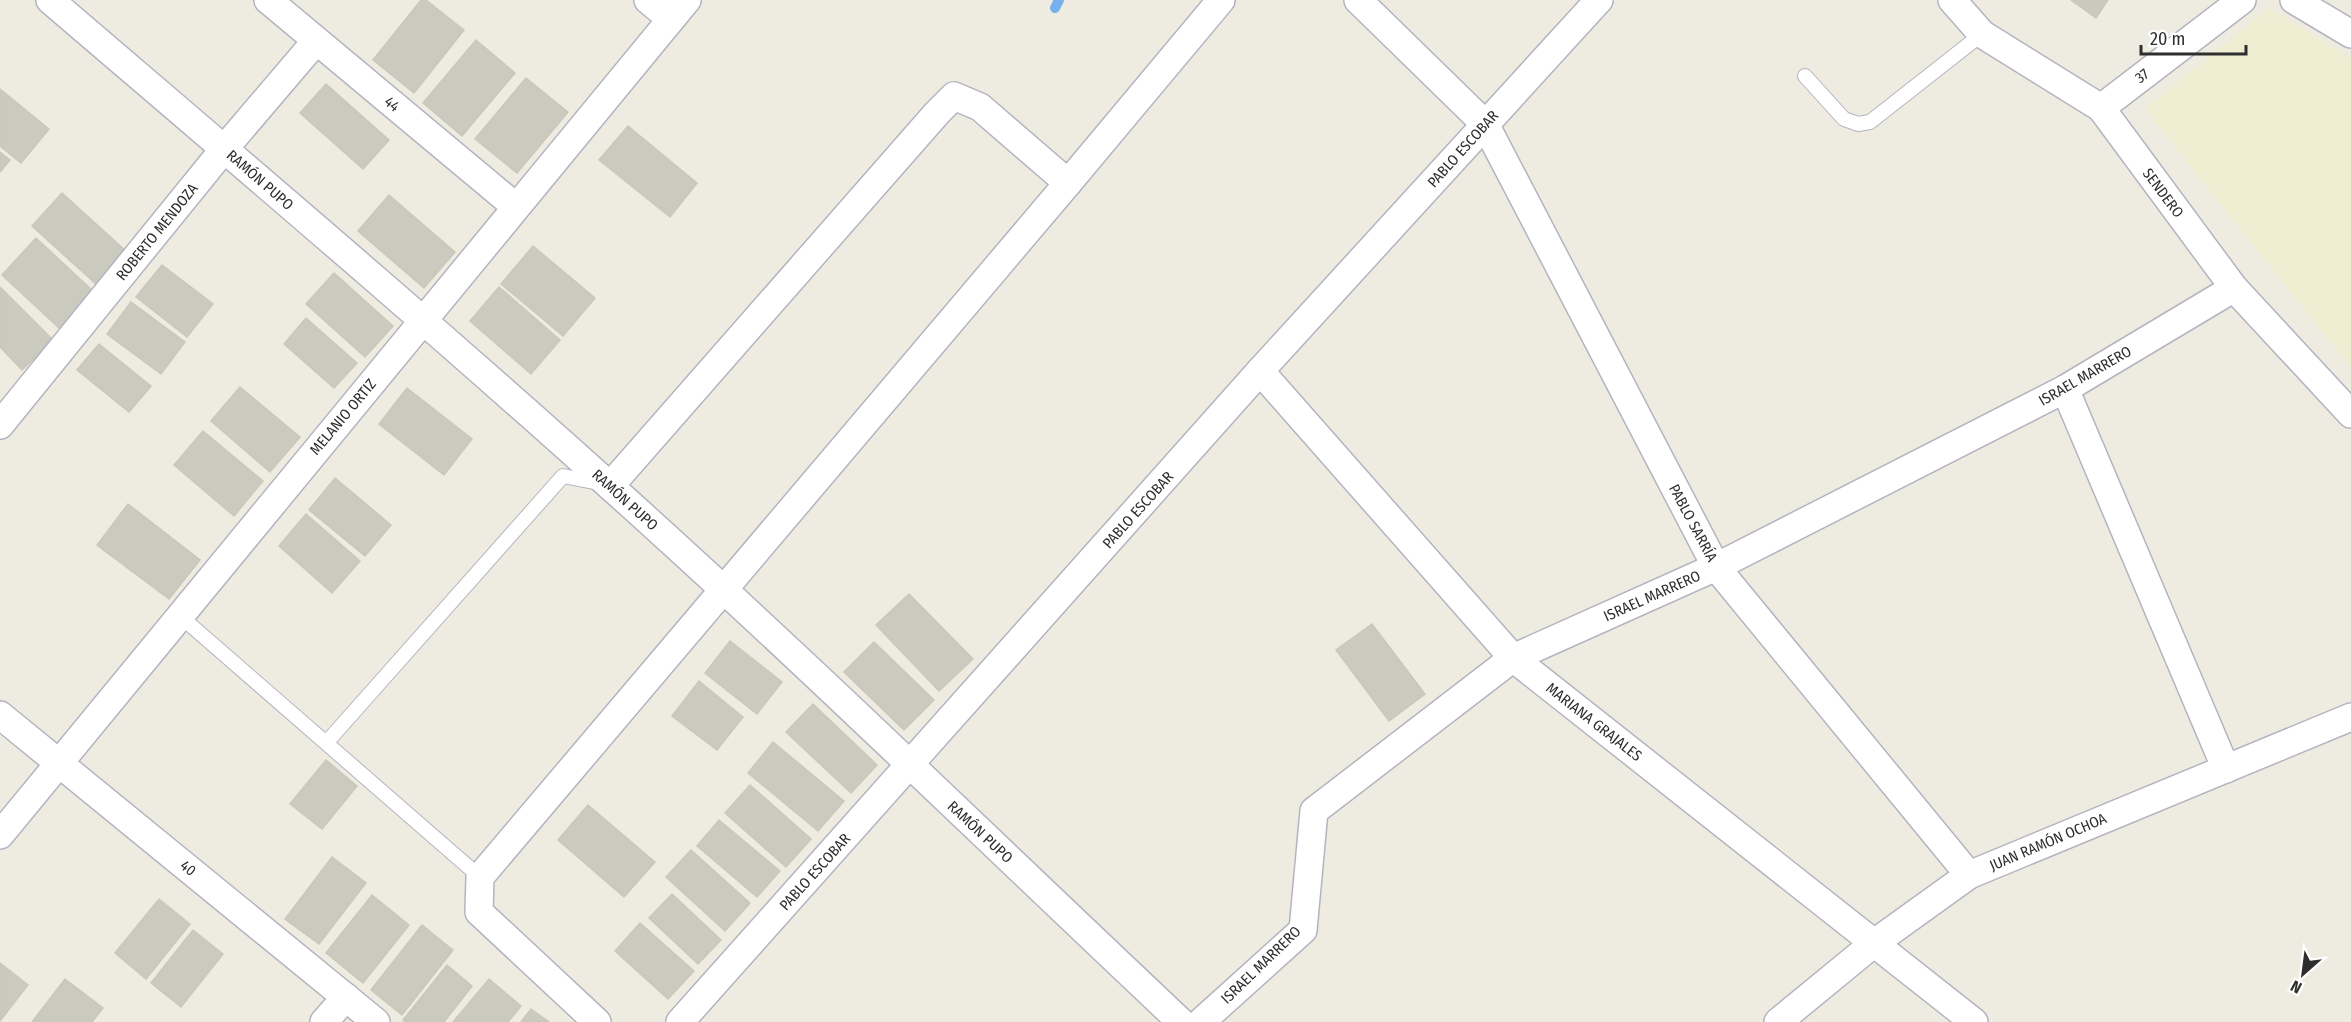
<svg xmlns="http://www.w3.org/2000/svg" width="2351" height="1022" font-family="'Fira Sans Condensed',sans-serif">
  <rect width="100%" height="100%" fill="#eeece1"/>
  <!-- education -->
  <path fill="#efedd1" d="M2269 8 2351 59V368L2145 109Z"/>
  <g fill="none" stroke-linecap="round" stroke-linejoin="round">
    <!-- stream -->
    <path stroke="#76b1ee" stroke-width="10" d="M1055 8 1059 0"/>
  </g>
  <!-- building -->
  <g fill="#cacabf" stroke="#cac8ba" stroke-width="1.5">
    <path d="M421 0H426L464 30 414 93 373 60Z"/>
    <path d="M2071 0H2108L2096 18Z"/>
    <path d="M476 40 515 73 462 136 423 103Z"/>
    <path d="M526 78 568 112 517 173 475 139Z"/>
    <path d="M326 84 389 140 363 169 300 113Z"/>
    <path d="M0 89 49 129 21 163 0 146Z"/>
    <path d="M628 126 697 183 670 217 599 160Z"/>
    <path d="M0 152 10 160 0 172Z"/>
    <path d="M62 193 127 252 97 285 32 226Z"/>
    <path d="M389 195 455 252 424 288 358 231Z"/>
    <path d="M36 238 94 292 59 328 2 275Z"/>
    <path d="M533 246 595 298 563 336 501 284Z"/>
    <path d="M162 265 213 304 187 337 136 297Z"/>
    <path d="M334 273 393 326 365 357 306 304Z"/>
    <path d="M0 287 53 340 22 370 0 347Z"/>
    <path d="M499 287 560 340 531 374 470 321Z"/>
    <path d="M131 302 185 342 161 374 107 334Z"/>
    <path d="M306 318 357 363 334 388 284 344Z"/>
    <path d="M99 344 151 386 129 412 77 370Z"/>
    <path d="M240 387 300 437 270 472 211 421Z"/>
    <path d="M407 388 472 439 444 475 379 424Z"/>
    <path d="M203 431 263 481 234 516 174 465Z"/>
    <path d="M335 478 391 525 365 556 309 510Z"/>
    <path d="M128 504 200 560 169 599 97 545Z"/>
    <path d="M306 514 360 561 332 593 279 546Z"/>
    <path d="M909 594 973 659 939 691 876 625Z"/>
    <path d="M1372 624 1425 694 1389 721 1336 650Z"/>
    <path d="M730 641 782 682 757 714 705 673Z"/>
    <path d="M874 642 934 700 904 730 844 672Z"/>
    <path d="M699 681 743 717 717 750 672 716Z"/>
    <path d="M813 704 877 765 851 793 786 732Z"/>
    <path d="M773 742 844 801 818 831 748 773Z"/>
    <path d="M326 760 357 786 322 829 290 804Z"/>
    <path d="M750 785 811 839 786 867 725 813Z"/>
    <path d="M588 805 655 862 624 897 558 840Z"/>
    <path d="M719 820 780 871 757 897 697 846Z"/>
    <path d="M691 850 750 903 725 931 666 877Z"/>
    <path d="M332 857 366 883 319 944 285 919Z"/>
    <path d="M672 894 721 940 698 964 649 918Z"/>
    <path d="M372 895 409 925 363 983 326 953Z"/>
    <path d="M159 899 190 924 146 979 115 953Z"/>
    <path d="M640 923 694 971 668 999 615 951Z"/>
    <path d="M422 925 453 950 402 1015 371 990Z"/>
    <path d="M193 930 223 954 181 1007 151 983Z"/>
    <path d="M0 963 28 985 0 1021Z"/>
    <path d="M447 965 472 986 444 1022H405L403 1020Z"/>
    <path d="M65 979 103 1008 92 1022H32Z"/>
    <path d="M489 979 521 1006 508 1022H453Z"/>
    <path d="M531 1009 549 1022H521Z"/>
  </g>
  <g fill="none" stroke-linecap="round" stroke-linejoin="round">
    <defs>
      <g id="lane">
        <path d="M1805 76 1844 119 1858 124 1870 122 1982 34"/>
        <path d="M179 615 480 877"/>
        <path d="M327 742 563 476 599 483"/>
      </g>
      <g id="street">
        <path d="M50 0C238 161 427 321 611 487 805 661 991 843 1181 1022"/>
        <path d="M268 0 516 207"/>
        <path d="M648 0 671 19"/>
        <path d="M1358 0 1485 124 1716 567 1969 875"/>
        <path d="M1952 0 1982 34 2101 108 2234 288 2351 414"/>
        <path d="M2294 0 2351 34"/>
        <path d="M2101 108 2242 0"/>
        <path d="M1260 371 1513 658 1974 1022"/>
        <path d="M2065 389 2226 769"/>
        <path d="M0 425 224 149 316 41"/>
        <path d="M610 486 937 113 954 96 980 107 1068 183"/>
        <path d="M0 715 376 1022"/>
        <path d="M0 835 687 0"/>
        <path d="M324 1022 346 997"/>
        <path d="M597 1022 479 912 480 877 1068 183 1221 0"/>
        <path d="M680 1022 1260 371 1599 0"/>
        <path d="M1201 1022 1303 930 1314 811 1513 658 1716 567 2065 389 2234 288"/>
        <path d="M1778 1022 1873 944 1969 875 2351 717"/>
      </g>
    </defs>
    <!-- lane casing -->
    <use href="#lane" stroke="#b4b4c0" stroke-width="16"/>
    <!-- street casing -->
    <use href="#street" stroke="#b4b4c0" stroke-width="30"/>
    <!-- lane -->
    <use href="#lane" stroke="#fff" stroke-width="14"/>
    <!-- street -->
    <use href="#street" stroke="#fff" stroke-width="27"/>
  </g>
  <g text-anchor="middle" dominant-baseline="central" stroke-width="5" stroke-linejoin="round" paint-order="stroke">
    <!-- street labels -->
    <g font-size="15" fill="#2e2e2e" stroke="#fff">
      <text transform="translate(2142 76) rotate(-37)">37</text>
      <text transform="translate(392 104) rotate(40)">44</text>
      <text transform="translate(1463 149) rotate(-48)">PABLO ESCOBAR</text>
      <text transform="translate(260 180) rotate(41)">RAMÓN PUPO</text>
      <text transform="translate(2163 193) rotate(53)">SENDERO</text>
      <text transform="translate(157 232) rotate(-51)">ROBERTO MENDOZA</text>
      <text transform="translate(2085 376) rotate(-30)">ISRAEL MARRERO</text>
      <text transform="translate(343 417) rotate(-50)">MELANIO ORTIZ</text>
      <text transform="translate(625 500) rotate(42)">RAMÓN PUPO</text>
      <text transform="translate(1138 510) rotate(-48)">PABLO ESCOBAR</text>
      <text transform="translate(1693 523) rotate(62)">PABLO SARRÍA</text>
      <text transform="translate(1652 596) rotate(-24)">ISRAEL MARRERO</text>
      <text transform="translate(1594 722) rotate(38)">MARIANA GRAJALES</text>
      <text transform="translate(980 832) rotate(43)">RAMÓN PUPO</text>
      <text transform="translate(2048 842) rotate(-23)">JUAN RAMÓN OCHOA</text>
      <text transform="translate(188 868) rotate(39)">40</text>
      <text transform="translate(815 872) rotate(-48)">PABLO ESCOBAR</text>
      <text transform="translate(1261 965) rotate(-44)">ISRAEL MARRERO</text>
    </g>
  </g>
  <!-- north arrow -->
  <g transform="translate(2303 974) rotate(208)" stroke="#ffffff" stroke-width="4.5" paint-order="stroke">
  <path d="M0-4.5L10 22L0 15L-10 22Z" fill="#2e2e2e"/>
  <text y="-9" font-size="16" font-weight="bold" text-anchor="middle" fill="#2e2e2e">N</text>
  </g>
  <!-- scale -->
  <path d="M2141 45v9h105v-9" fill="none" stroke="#2e2e2e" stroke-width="3"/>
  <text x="2150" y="45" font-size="18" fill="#2e2e2e" stroke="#ffffff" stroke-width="4.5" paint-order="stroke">20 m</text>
</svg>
